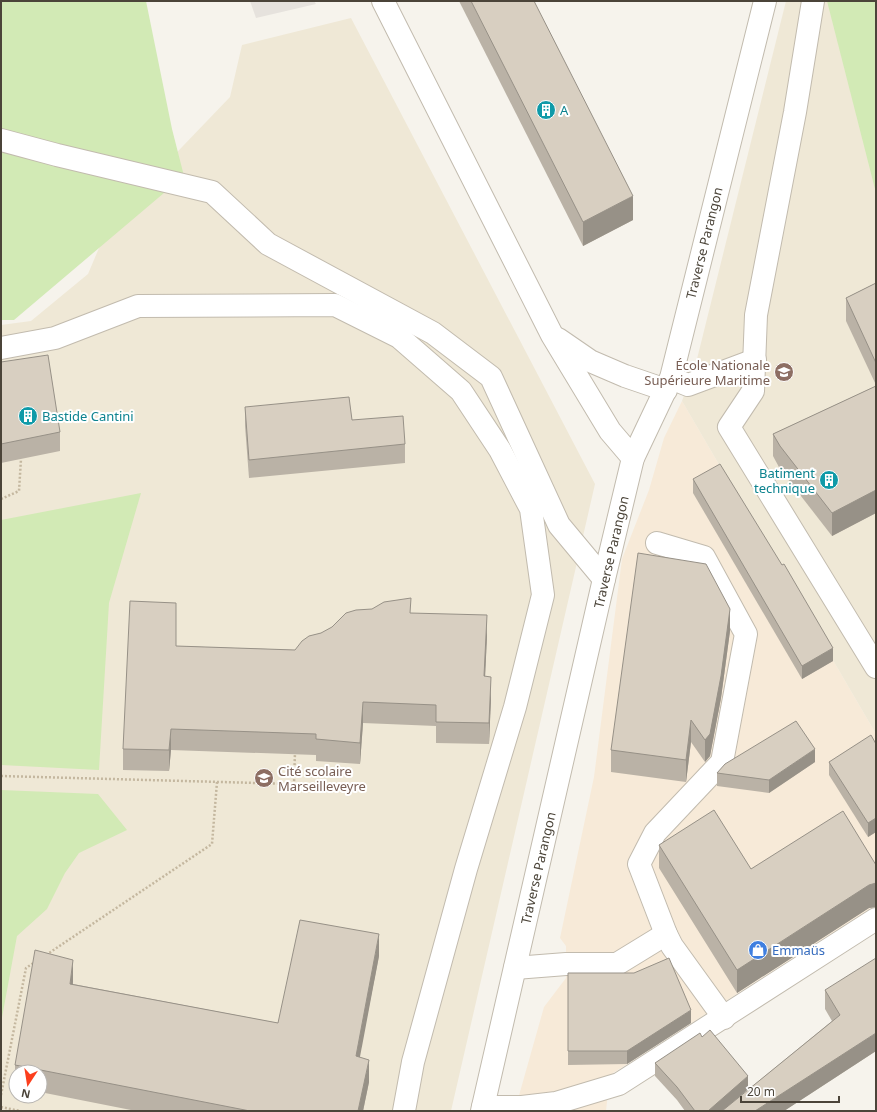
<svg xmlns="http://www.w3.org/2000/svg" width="877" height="1112" font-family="'Noto Sans',sans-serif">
  <rect width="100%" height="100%" fill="#f6f3ec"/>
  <!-- commercial -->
  <path fill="#f7ead8" d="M682 401 876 734V905L610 1075 606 1111H521L518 1099 544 1007 566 978V946L560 938 594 777 622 559 649 490 664 438Z"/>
  <!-- industrial -->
  <path fill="#e6e2dd" d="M250 1H314L316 4 256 18Z"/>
  <!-- education -->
  <g fill="#efe8d6" fill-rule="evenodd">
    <path d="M786 1H876V734L682 401 697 359Z"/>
    <path d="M351 18 595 484 451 1111H1V325L31 321 88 274 110 222 230 97 242 45ZM16 1072H40V1096H16Z"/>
  </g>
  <!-- green -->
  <g fill="#d2eab5">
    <path d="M1 1H146L172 129 184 176 14 320H1Z"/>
    <path d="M827 1H876V193Z"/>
    <path d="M141 493 109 603 99 770 1 765V520Z"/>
    <path d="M1 790 98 794 127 830 79 853 65 873 47 909 17 936 1 1023Z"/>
  </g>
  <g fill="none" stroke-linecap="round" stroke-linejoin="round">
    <defs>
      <g id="minor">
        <path d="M383 1 552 335 610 431 633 458"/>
        <path d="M813 1 795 112 756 315 753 391 729 427 876 667"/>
        <path d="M1 140 57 155 212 192 268 244 433 333 491 377 559 525 604 579"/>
        <path d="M558 339 590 361 625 376 666 390"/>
        <path d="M1 348 55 338 138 306 335 305 399 337 461 391 500 450 531 509 543 595 515 707 466 869 413 1062 404 1111"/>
        <path d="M671 378 688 385 755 360"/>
        <path d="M657 543 704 557 746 634 722 762 655 833 639 864 666 934 672 946 724 1018"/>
        <path d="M515 968 566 964H617L666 934"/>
        <path d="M483 1107H522L556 1103 619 1084 876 919"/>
        <path d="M482 1111 604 579 633 458 671 378 765 1"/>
      </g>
    </defs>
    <!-- minor casing -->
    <use href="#minor" stroke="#c2bbae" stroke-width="24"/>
    <!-- path -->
    <g stroke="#c4b79f" stroke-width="2.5" stroke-dasharray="2 2" stroke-linecap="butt">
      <path d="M1 499 19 491 21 459"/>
      <path d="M1 776 294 784 295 752"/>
      <path d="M294 784H333"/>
      <path d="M46 955 212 844 217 782"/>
      <path d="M1 1095 26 968 35 962"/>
      <path d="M1 1107 20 1111"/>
    </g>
    <!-- minor -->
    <use href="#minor" stroke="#fff" stroke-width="22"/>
  </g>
  <!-- wall -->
  <g fill="#bab2a6">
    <path d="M459 1H534L633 220 583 246Z"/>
    <path d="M876 283V385L846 321V298Z"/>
    <path d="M1 362 60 432V451L1 463Z"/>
    <path d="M876 386V513L832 536 780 469 773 456V434Z"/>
    <path d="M245 407 352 420 405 444V463L249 478 245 426Z"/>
    <path d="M693 479 833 661 802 679 693 493Z"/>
    <path d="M411 613 487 636 485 677 491 698 489 744 436 743V726L363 723 360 764 316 761V755L171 750 169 771 123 770V749L176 646 295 650 321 633Z"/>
    <path d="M730 631 721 698 710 756 705 762 691 742 686 782 611 772V750Z"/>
    <path d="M876 744V832L868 837 829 775V762Z"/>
    <path d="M815 762 769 793 717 786V773Z"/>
    <path d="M659 845 751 869 876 865V907L869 908 737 993 659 868Z"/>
    <path d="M379 956 359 1057 369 1082 363 1111H136L40 1092V1072H16V1088L15 1087V1065L73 982V984L278 1023Z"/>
    <path d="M568 973 691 1023 627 1064 568 1065Z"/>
    <path d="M825 990 876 1051 784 1111H685L677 1100 655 1076V1063L702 1037 748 1089 731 1104 832 1021 825 1009Z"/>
  </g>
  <!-- shaded-wall -->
  <g fill="#979187">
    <path d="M633 196V220L583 246V222Z"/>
    <path d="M876 490V513L832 536V513Z"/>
    <path d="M730 609V631L721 698 710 756 705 762V740Z"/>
    <path d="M487 615V636L484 698V676Z"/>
    <path d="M833 648V661L802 679V666Z"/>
    <path d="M491 677V698L489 744V723Z"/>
    <path d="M363 702V723L360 764V743Z"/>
    <path d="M691 720V742L686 782V760Z"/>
    <path d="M171 729V750L169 771V750Z"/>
    <path d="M815 749V762L769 793V780Z"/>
    <path d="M876 818V832L868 837V823Z"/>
    <path d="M876 883V907L869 908 737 993V970L869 885Z"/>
    <path d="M379 934V956L356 1078V1056Z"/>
    <path d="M73 960V982L70 1006V984Z"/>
    <path d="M691 1010V1023L627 1064V1051Z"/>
    <path d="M876 1033V1051L784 1111H755Z"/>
    <path d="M369 1060V1082L363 1111H358Z"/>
    <path d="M748 1076V1089L723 1111H708Z"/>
  </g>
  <!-- building -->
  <g fill="#d8cfc1" stroke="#979187">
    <path d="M471 1H534L633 196 583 222Z"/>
    <path d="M876 283V363L846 298Z"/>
    <path d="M48 355 60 432 1 444V362Z"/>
    <path d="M876 386V490L832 513 780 446 773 434Z"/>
    <path d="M349 397 352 420 403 416 405 444 249 460 245 407Z"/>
    <path d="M720 464 782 565 784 564 833 648 802 666 693 479Z"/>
    <path d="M638 553 706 564 730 609 721 676 710 734 705 740 691 720 686 760 611 750Z"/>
    <path d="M411 598 410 613 487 615 484 676 491 677 489 723 436 722V705L363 702 360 743 316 739V734L171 729 169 750 123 749 130 601 176 603V646L295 650 302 641 309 636 321 633 332 627 346 613 356 610 372 609 384 602Z"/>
    <path d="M796 721 815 749 769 780 717 773 725 764Z"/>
    <path d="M871 735 876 744V818L868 823 829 762Z"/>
    <path d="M714 810 751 869 843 811 876 865V883L869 885 737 970 659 845Z"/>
    <path d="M300 920 379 934 356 1056 369 1060 358 1111H250L15 1065 35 950 73 960 70 984 278 1023Z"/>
    <path d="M669 958 691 1010 627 1051H568V973H634Z"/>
    <path d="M876 958V1033L755 1111H722L840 1015 825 990Z"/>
    <path d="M710 1030 748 1076 708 1111H695L677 1087 655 1063 700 1033 702 1037Z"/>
  </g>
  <!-- icons -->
  <defs>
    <symbol id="building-disc" viewBox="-11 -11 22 22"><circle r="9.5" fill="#0f9aa8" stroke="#fff"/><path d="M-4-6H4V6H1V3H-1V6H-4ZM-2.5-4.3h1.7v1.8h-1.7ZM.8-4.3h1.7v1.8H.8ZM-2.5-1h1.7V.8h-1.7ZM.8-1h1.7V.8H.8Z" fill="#fff"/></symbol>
    <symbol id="university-disc" viewBox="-11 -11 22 22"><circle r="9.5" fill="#8d6e63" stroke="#fff"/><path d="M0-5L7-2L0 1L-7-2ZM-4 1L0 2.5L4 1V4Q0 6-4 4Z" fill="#fff"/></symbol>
    <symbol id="school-disc" viewBox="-11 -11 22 22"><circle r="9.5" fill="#8d6e63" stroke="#fff"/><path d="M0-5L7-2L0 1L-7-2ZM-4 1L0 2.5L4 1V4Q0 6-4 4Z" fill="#fff"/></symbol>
    <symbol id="shop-disc" viewBox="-11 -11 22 22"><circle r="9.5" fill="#3f7fe0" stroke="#fff"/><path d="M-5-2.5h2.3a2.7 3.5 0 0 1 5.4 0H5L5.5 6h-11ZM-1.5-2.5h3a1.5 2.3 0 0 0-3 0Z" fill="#fff"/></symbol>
  </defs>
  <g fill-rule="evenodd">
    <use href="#building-disc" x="535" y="99" width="22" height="22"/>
    <use href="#university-disc" x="773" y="361" width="22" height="22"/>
    <use href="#building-disc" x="17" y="405" width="22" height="22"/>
    <use href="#building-disc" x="818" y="469" width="22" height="22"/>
    <use href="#school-disc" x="253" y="767" width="22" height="22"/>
    <use href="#shop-disc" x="747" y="939" width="22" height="22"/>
  </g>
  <g text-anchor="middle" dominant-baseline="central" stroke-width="4" stroke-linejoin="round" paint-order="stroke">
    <!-- culture labels -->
    <g font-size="13" fill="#0d838f" stroke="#fff" text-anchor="start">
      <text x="560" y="110">A</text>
      <text x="42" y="416">Bastide Cantini</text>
      <text x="815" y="473" text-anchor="end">Batiment<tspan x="815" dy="15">technique</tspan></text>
    </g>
    <!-- street labels -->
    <g font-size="13" fill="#4b4439" stroke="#fff">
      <text transform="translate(704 243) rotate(-76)">Traverse Parangon</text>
      <text transform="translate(611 552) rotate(-77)">Traverse Parangon</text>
      <text transform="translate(538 868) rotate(-77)">Traverse Parangon</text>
    </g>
    <!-- education labels -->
    <g font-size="13" fill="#785e54" stroke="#fff" text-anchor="end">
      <text x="770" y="365">École Nationale<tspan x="770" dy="15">Supérieure Maritime</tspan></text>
      <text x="278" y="771" text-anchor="start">Cité scolaire<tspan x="278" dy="15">Marseilleveyre</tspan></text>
    </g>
    <!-- shop labels -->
    <g font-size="13" fill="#366cbe" stroke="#fff" text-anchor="start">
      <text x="772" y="950">Emmaüs</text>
    </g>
  </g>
  <!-- border -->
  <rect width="877" height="1112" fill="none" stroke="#4b4439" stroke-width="4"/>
  <!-- north arrow -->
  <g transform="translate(28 1084) rotate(192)"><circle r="19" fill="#ffffff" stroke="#b7b4b0"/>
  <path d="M0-3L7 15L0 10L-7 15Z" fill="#fc3f1d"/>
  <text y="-6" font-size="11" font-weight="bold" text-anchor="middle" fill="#4b4439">N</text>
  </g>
  <!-- scale -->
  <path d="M741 1096v6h98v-6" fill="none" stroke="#4b4439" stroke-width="2"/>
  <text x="747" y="1096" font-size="12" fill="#4b4439" stroke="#ffffff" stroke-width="3" paint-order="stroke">20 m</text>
</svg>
